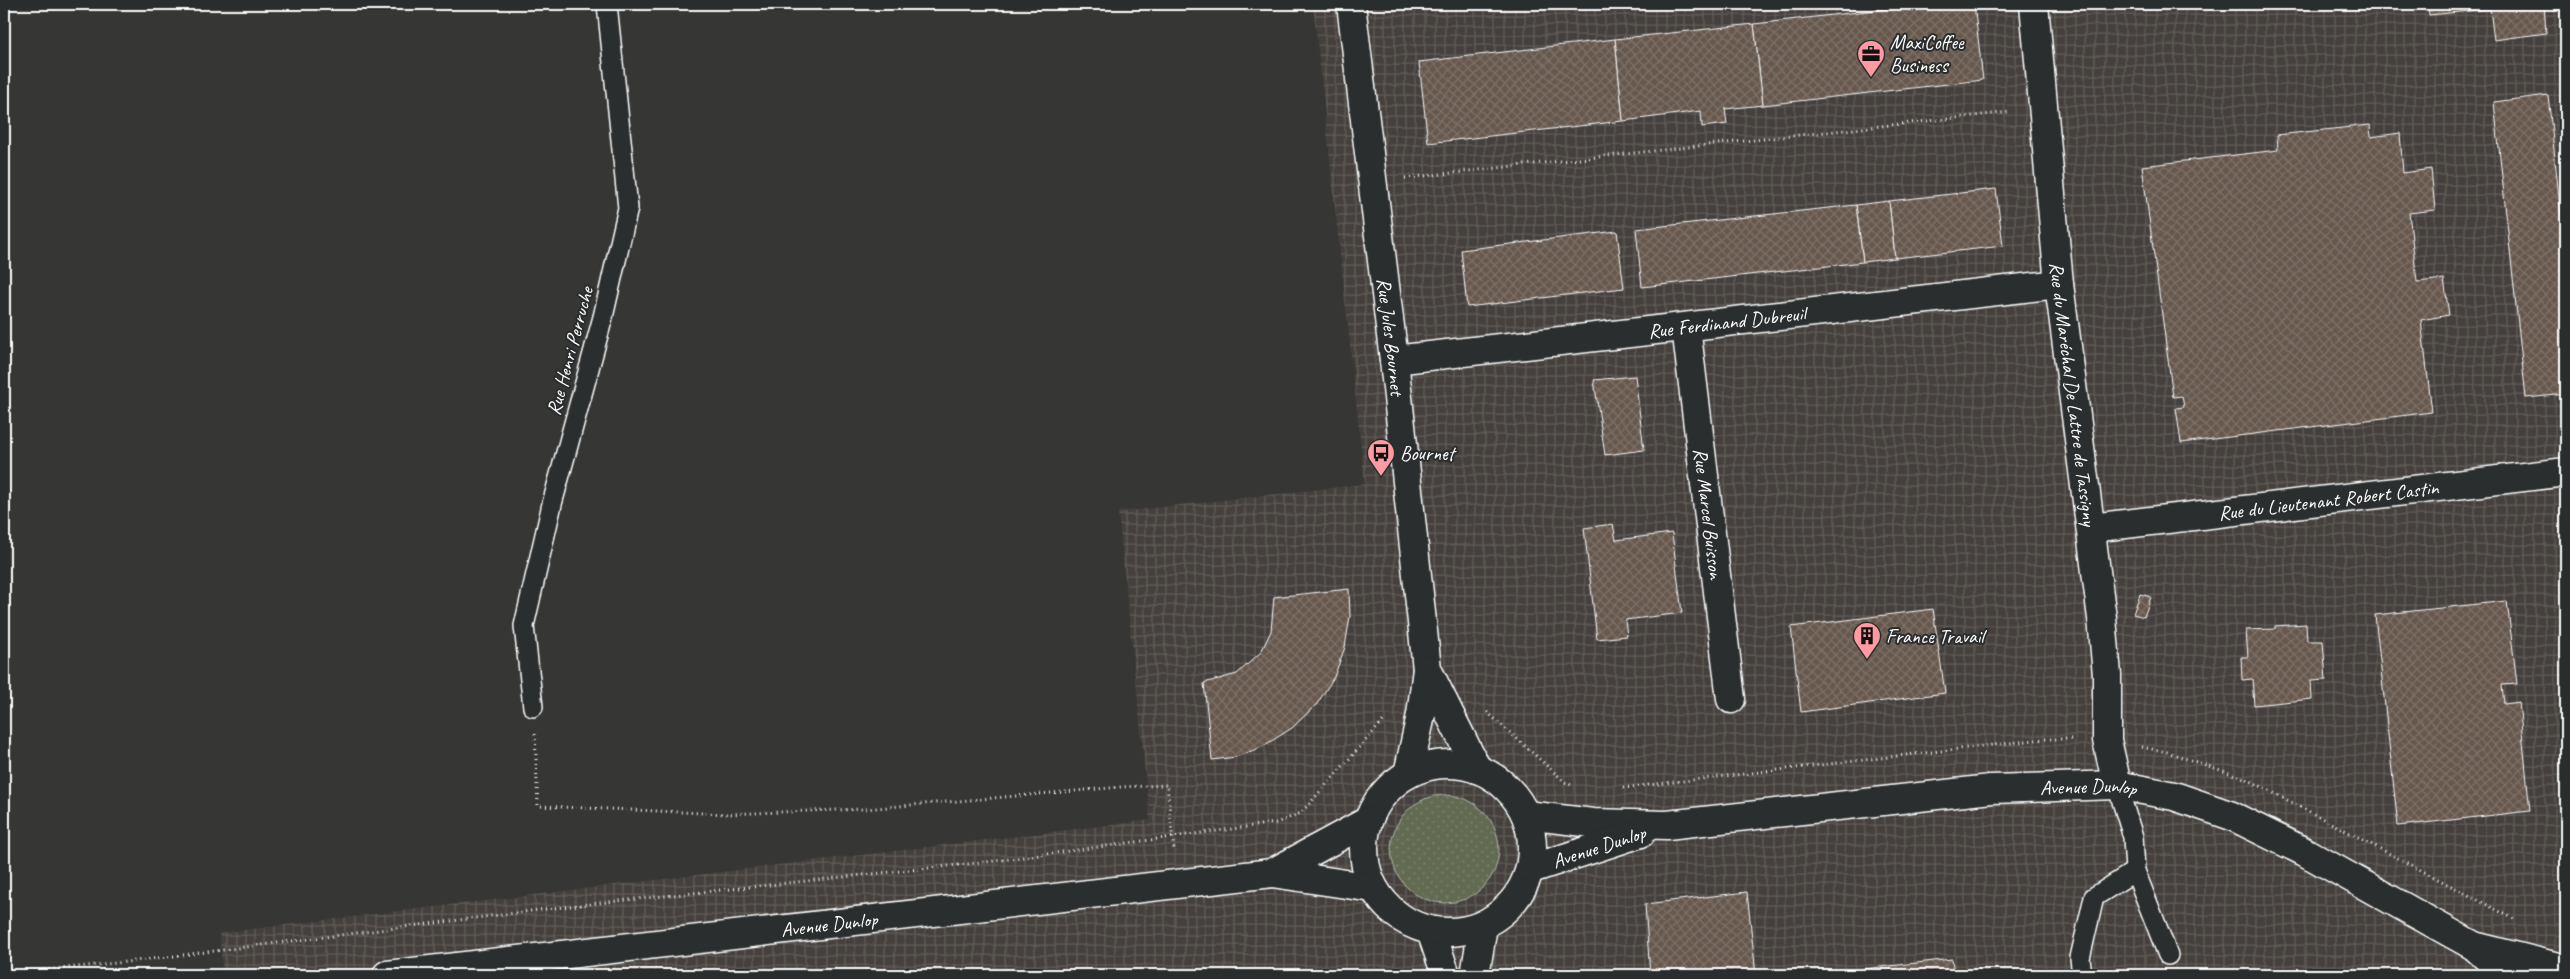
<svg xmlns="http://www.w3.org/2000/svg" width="2570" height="979" font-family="Caveat,sans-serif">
  <defs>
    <pattern id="industrial-grid" width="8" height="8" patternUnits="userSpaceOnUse" patternTransform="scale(1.25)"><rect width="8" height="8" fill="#44403c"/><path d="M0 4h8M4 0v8" fill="none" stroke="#605d59"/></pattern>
    <pattern id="green-dots" width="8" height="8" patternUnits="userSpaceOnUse" patternTransform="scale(1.25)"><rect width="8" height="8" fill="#626a51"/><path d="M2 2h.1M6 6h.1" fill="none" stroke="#7a806b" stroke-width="1.8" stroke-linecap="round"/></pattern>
    <pattern id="building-cross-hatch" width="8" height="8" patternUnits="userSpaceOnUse" patternTransform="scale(1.25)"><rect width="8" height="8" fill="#66584d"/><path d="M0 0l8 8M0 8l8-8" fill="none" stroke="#7d7168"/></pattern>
  </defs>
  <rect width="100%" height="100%" fill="#363634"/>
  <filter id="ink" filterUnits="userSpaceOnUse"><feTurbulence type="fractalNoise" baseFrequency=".02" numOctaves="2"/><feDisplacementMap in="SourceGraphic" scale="10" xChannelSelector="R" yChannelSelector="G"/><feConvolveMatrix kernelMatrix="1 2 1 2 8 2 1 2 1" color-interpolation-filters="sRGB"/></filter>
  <g filter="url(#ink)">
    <!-- industrial -->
    <path fill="url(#industrial-grid)" d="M1313 4H2566V975H223L219 933 1150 820 1118 512 1365 484Z"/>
    <!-- green -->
    <circle fill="url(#green-dots)" stroke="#b0b4a8" cx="1445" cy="849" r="54"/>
    <!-- building -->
    <g fill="url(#building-cross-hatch)" stroke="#fff">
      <path d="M1928 4H1974L1983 80 1763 105 1754 24Z"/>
      <path d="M2428 4H2544L2546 33 2494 40 2490 9 2429 15Z"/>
      <path d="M1754 24 1763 105 1725 109 1727 124 1702 127 1701 111 1623 121 1615 39Z"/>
      <path d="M1615 39 1623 121 1428 143 1419 62Z"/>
      <path d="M2548 95 2566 261V394L2526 398 2494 102Z"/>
      <path d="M2370 125 2371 137 2400 133 2403 173 2431 169 2435 210 2409 213 2417 282 2444 279 2449 315 2421 320 2432 412 2181 443 2176 408 2184 407 2182 396 2173 397 2142 166 2278 150 2277 135Z"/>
      <path d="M1996 189 2003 246 1895 258 1889 201Z"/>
      <path d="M1889 201 1895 258 1863 262 1856 205Z"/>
      <path d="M1856 205 1863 262 1642 287 1636 229Z"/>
      <path d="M1617 231 1624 288 1467 307 1461 250Z"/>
      <path d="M1635 376 1644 450 1605 455 1594 380Z"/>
      <path d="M1613 524 1616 540 1672 533 1682 613 1625 620 1627 636 1597 639 1584 528Z"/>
      <path d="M1349 589 1350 616 1345 647 1334 677 1317 704 1292 728 1262 747 1236 757 1212 760 1204 683 1237 674 1261 652 1271 631 1274 597Z"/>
      <path d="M2140 594 2151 597 2144 617 2133 614Z"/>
      <path d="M2507 601 2517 684 2502 685 2504 704 2519 702 2530 811 2398 826 2375 615Z"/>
      <path d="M1933 609 1945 693 1801 712 1791 627Z"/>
      <path d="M2306 624 2307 641H2323L2326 680 2311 681 2312 699 2254 705 2252 679 2242 680 2241 657H2248L2246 630 2275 629V626Z"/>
      <path d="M1747 892 1756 975H1650L1645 904Z"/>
      <path d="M1952 959 1954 975H1810Z"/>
    </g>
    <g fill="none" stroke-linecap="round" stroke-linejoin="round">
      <defs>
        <g id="lane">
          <path d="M533 707 524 626 552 504 603 317 628 208 607 4"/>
          <path d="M2117 785 2133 837 2135 871 2168 955"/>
          <path d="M2082 975 2080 958 2094 897 2135 871"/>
        </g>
        <g id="street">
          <path id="s1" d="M1351 4 1394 360 1427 669 1421 715 1408 774"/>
          <path id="s2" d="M2034 4 2059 284 2102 618 2107 675V740L2117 785"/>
          <path id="s3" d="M1686 327 1731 699"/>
          <path id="s4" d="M1394 360 2059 284"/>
          <path id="s5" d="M2091 528 2566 472"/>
          <path d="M1427 669 1477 769"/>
          <path d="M1431 931 1446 975"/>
          <path d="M1475 975 1483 926"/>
        </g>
        <g id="secondary">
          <circle cx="1448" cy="848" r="84"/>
          <path id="s6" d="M1526 815 1593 823 1667 825 1991 789 2117 785 2174 796 2232 816 2303 851 2474 946 2506 975"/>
          <path d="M1531 869 1641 833"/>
          <path d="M1272 873 1368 821"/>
          <path d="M2478 947 2566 969"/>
          <path id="s7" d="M387 975 1272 873 1373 888"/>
        </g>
      </defs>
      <!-- lane casing -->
      <use href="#lane" stroke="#fff" stroke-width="22"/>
      <!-- street casing -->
      <use href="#street" stroke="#fff" stroke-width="31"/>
      <!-- secondary casing -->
      <use href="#secondary" stroke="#fff" stroke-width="31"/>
      <!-- path -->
      <g stroke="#fff" stroke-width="3" stroke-dasharray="1 4" stroke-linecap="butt">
        <path d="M1405 178 2010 112"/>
        <path d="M1487 712 1565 782 1571 785"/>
        <path d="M535 734 538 806 727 814 865 809 1121 787 1167 785 1174 851"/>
        <path d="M2142 747 2167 752 2247 779 2514 919"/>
        <path d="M1623 788 2044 739H2074"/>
        <path d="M4 974 127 962 570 906 995 861 1276 823 1301 813 1384 720"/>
      </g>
      <!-- lane -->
      <use href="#lane" stroke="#2a2d2e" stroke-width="19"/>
      <!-- street -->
      <use href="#street" stroke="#2a2d2e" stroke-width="28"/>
      <!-- secondary -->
      <use href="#secondary" stroke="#2a2d2e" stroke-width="28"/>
    </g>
  </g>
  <!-- icons -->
  <defs>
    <symbol id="office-pin" viewBox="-11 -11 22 30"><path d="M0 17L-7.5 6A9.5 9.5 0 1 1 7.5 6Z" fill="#ff9aa2" stroke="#2a2d2e"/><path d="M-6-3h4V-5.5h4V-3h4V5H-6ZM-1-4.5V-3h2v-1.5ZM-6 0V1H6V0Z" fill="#111"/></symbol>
    <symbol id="bus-pin" viewBox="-11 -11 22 30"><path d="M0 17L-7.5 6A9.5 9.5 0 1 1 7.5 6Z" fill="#ff9aa2" stroke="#2a2d2e"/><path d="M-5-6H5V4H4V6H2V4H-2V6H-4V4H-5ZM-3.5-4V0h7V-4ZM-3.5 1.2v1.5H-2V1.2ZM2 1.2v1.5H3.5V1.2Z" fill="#111"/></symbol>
    <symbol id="building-pin" viewBox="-11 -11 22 30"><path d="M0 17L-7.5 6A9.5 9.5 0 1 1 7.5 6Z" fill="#ff9aa2" stroke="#2a2d2e"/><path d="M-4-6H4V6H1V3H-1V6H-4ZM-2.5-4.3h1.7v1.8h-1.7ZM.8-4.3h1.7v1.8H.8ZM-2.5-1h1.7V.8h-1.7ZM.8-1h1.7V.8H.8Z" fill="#111"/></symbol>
  </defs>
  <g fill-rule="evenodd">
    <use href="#office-pin" x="1855" y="38" width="32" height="43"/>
    <use href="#bus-pin" x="1365" y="437" width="32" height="43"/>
    <use href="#building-pin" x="1851" y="620" width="32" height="43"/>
  </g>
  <g text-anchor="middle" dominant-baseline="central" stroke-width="4" stroke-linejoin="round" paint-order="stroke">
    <!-- poi labels -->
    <g font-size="20" fill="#fff" stroke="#2a2d2e" text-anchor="start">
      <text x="1890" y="42">MaxiCoffee<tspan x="1890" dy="23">Business</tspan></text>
      <text x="1400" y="453">Bournet</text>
      <text x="1886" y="636">France Travail</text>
    </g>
    <!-- street labels -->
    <g font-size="20" fill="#fff" stroke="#2a2d2e">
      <text stroke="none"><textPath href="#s4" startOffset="335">Rue Ferdinand Dubreuil</textPath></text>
      <text stroke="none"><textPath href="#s1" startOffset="335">Rue Jules Bournet</textPath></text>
      <text transform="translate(570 351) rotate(-75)">Rue Henri Perruche</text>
      <text stroke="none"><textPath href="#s2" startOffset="392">Rue du Maréchal De Lattre de Tassigny</textPath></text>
      <text stroke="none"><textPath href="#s5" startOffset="239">Rue du Lieutenant Robert Castin</textPath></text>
      <text stroke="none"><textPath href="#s3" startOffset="188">Rue Marcel Buisson</textPath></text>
      <text stroke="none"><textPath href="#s6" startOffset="565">Avenue Dunlop</textPath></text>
      <text transform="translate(1599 847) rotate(-18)">Avenue Dunlop</text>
      <text stroke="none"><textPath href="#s7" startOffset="445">Avenue Dunlop</textPath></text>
    </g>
  </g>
  <!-- margin -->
  <rect width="2570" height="979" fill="none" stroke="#2a2d2e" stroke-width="20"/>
  <rect x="10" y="10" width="2550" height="959" fill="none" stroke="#fff" stroke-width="2" filter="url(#ink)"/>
</svg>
